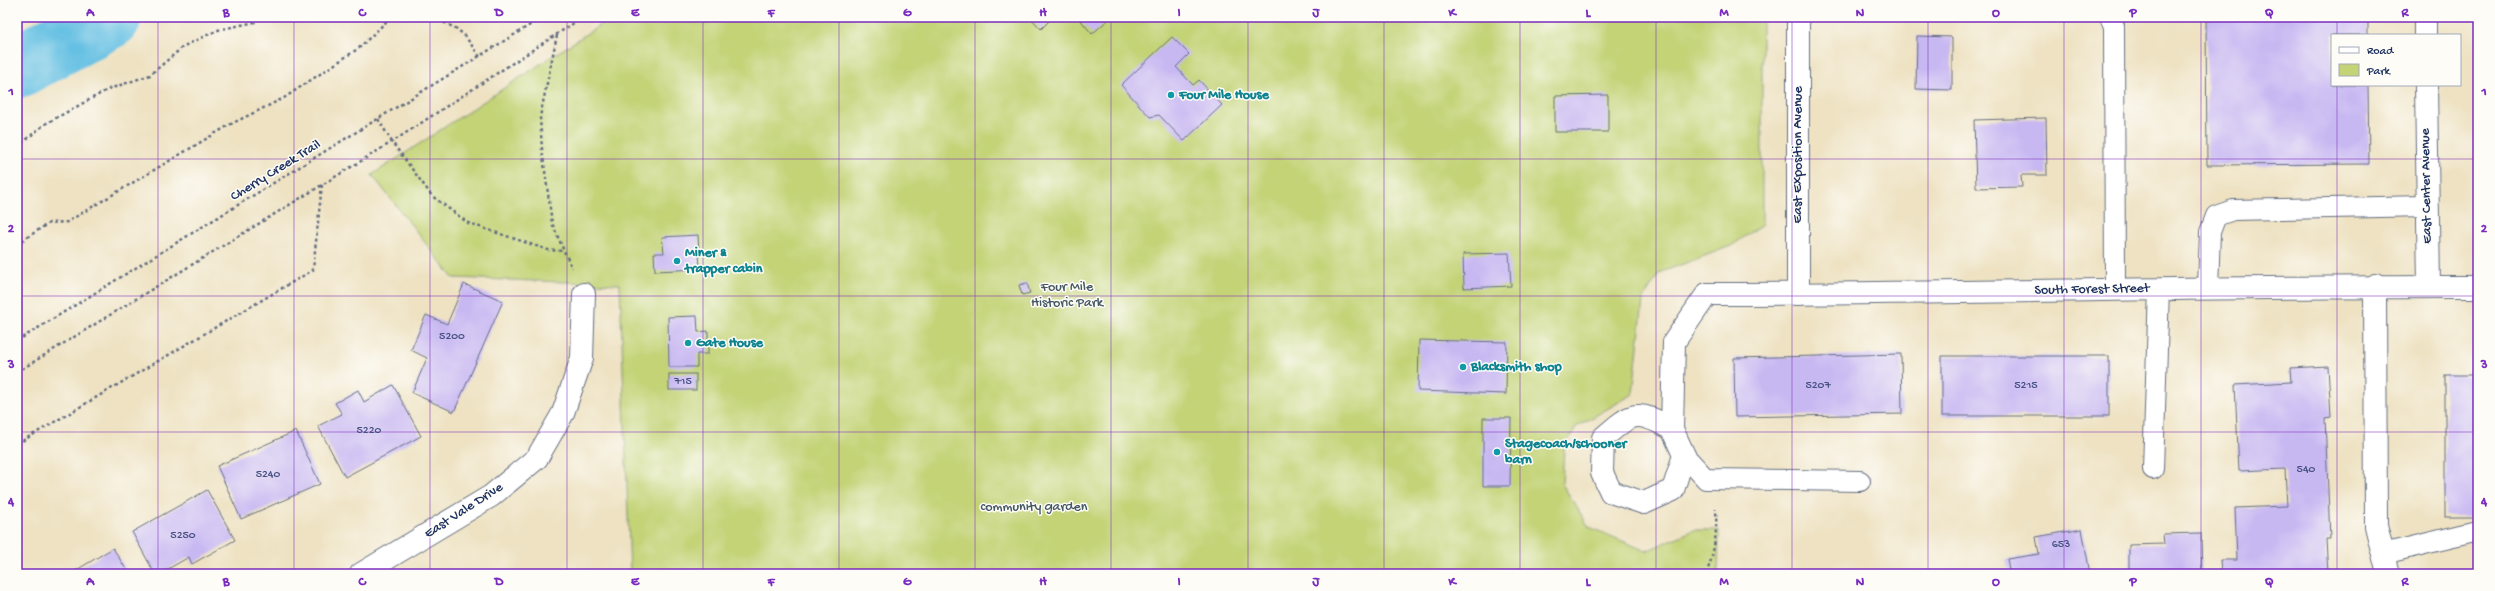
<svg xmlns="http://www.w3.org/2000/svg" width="2495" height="591" font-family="'Gochi Hand',sans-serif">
  <rect width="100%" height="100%" fill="#fdfcf7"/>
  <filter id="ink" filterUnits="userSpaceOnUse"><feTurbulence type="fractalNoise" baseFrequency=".025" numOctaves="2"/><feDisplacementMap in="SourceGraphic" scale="8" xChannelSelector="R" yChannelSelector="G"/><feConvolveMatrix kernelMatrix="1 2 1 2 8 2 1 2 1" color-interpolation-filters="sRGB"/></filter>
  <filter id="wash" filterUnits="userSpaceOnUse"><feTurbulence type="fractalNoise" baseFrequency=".012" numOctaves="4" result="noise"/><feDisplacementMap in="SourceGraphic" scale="16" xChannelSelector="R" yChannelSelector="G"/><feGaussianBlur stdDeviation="0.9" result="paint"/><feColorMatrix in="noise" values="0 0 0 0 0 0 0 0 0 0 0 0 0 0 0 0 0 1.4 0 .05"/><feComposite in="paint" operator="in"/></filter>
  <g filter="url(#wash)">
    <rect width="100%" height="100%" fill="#eee2c2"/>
    <!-- green -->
    <path fill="#c3d376" stroke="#6f816a" d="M612 17H1762V225L1731 246 1659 273 1643 300 1633 394 1576 427 1564 449 1562 484 1589 527 1646 551 1694 530H1719L1718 574H630L620 284 453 278 372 175Z"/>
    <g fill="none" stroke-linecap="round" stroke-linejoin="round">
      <!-- river -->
      <path stroke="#65c0e3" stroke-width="63" d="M17 67 110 17"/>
    </g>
    <g id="blocks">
      <!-- building -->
      <g fill="#c8b8f2">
        <path d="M1030 17H1053L1041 29Z"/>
        <path d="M1078 17H1109L1110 18 1092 34Z"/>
        <path d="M2206 17H2368V35H2332V85H2368L2369 164 2207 165Z"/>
        <path d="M1917 36 1952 37V90L1916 89Z"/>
        <path d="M1172 37 1189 54 1176 67 1193 85 1199 80 1222 105 1184 141 1159 115 1150 117 1121 85Z"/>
        <path d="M1608 95V132H1555V96Z"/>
        <path d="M2046 118 2047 175H2021L2022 187 1976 188 1974 120Z"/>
        <path d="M698 235 700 269 655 271 654 253H664L662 237Z"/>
        <path d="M1509 253 1511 286 1464 288 1463 254Z"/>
        <path d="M1027 283 1030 293 1022 295 1019 285Z"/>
        <path d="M464 284 503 301 454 412 412 393 427 358 411 350 426 315 447 324Z"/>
        <path d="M697 316 698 332 708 331V354H697V367H669L668 317Z"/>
        <path d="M1419 340 1507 342 1506 394 1418 391Z"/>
        <path d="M1901 354 1902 414 1735 417 1734 358Z"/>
        <rect x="1942" y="356" width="167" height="60"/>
        <path d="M2328 366 2331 417 2325 418 2330 539H2326L2328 574H2221L2220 560H2237L2235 508 2287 506 2285 469 2239 471 2235 385 2291 382 2290 368Z"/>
        <rect x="669" y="374" width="27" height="16"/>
        <rect x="2445" y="375" width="33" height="142"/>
        <path d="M393 385 421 436 345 477 318 426 342 414 335 403 358 390 364 402Z"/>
        <path d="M1483 418H1511L1510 486H1483Z"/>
        <path d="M296 431 320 484 241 519 217 466Z"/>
        <path d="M207 490 235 540 192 564 189 557 159 574H155L132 532Z"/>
        <path d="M2082 529 2090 574H2010L2007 559 2039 554 2036 537Z"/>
        <path d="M2201 533 2202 574H2129V545L2164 544 2163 534Z"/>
        <path d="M113 548 129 574H70Z"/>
        <path d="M1986 569 1988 574H1973Z"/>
      </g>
    </g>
  </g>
  <g filter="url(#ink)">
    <use href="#blocks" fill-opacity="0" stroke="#656e81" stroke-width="1"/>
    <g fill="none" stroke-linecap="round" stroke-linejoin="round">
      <defs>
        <g id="service">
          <path d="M2110 17 2114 26 2115 289"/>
          <path d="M2208 288 2210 232 2216 216 2233 210 2427 206"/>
          <path d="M1684 455 1706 479 1860 481"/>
          <path d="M2153 469 2159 289"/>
          <path d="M2383 554 2478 531"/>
        </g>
        <g id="minor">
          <path d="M1798 17V294"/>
          <path d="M2425 17V35"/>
          <path d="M2426 85 2429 287"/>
          <path d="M2375 285 2376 526 2388 574"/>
          <path d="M1672 429C1636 409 1633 412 1603 438L1602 473 1611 492 1644 503 1673 490 1684 455 1672 429 1674 342 1707 294C1964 294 2221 286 2478 287"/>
          <path d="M361 574 491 496 537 458 563 413 582 358 584 294"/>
        </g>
      </defs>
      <!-- service casing -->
      <use href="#service" stroke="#656e81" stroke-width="22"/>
      <!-- minor casing -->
      <use href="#minor" stroke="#656e81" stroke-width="24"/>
      <!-- path -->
      <g stroke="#656e81" stroke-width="2.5" stroke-dasharray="3 3" stroke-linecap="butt">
        <path d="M433 17 457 29 465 36 480 57"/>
        <path d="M557 35 540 117 542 149 552 223 564 251"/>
        <path d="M378 119 392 142 432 196 468 223 548 250 564 251 572 268"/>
        <path d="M17 147 45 124 109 89 150 75 184 46 218 30 255 22 261 17"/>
        <path d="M17 244 49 223 67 222 231 124 284 98 359 48 391 17"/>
        <path d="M17 341 543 17"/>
        <path d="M17 372 392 142 583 17"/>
        <path d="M17 444 313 270 322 184"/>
        <path d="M1706 574C1715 552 1717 532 1716 508"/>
      </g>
      <!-- service -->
      <use href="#service" stroke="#fff" stroke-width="20"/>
      <!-- minor -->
      <use href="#minor" stroke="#fff" stroke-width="22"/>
    </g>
  </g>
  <!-- grid -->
  <path fill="none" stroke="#7b2cbf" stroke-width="1" stroke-opacity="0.55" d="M158 17V574M294 17V574M430 17V574M567 17V574M703 17V574M839 17V574M975 17V574M1111 17V574M1248 17V574M1384 17V574M1520 17V574M1656 17V574M1792 17V574M1928 17V574M2064 17V574M2201 17V574M2337 17V35M2337 85V574M17 159H2478M17 296H2478M17 432H2478"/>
  <!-- markers -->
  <g fill="#0f9aa8" stroke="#fdfcf7" stroke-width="1.5">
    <circle cx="1171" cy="95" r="4"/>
    <circle cx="677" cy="261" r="4"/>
    <circle cx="688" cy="343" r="4"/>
    <circle cx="1463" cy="367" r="4"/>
    <circle cx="1497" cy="452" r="4"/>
  </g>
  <g text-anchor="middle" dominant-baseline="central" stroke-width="3" stroke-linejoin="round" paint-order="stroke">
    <!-- number labels -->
    <g font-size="12" fill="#465183">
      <text x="452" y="337">5200</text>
      <text x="683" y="382">715</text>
      <text x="1818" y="386">5207</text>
      <text x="2026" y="386">5215</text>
      <text x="369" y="431">5220</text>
      <text x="2306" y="470">540</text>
      <text x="268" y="475">5240</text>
      <text x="183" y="536">5250</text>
      <text x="2061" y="545">653</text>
    </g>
    <!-- culture labels -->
    <g font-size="14" font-weight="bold" fill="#0d838f" stroke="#fdfcf7" text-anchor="start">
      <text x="1179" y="95">Four Mile House</text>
      <text x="685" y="253">Miner &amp;<tspan x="685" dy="16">trapper cabin</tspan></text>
      <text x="696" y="343">Gate House</text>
      <text x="1471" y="367">Blacksmith shop</text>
      <text x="1505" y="444">Stagecoach/schooner<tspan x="1505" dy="16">barn</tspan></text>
    </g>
    <!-- street labels -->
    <g font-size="14" fill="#1b2f5e" stroke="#fdfcf7">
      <text transform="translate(1798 155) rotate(-90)">East Exposition Avenue</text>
      <text transform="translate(276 171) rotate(-32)">Cherry Creek Trail</text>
      <text transform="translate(2427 186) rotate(-91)">East Center Avenue</text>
      <text transform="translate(2092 290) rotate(-1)">South Forest Street</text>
      <text transform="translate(464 511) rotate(-33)">East Vale Drive</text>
    </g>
    <!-- park labels -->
    <g font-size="14" fill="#455864" stroke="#fdfcf7">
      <text x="1067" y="287">Four Mile<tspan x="1067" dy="16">Historic Park</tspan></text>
      <text x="1034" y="507">community garden</text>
    </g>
  </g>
  <!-- margin -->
  <rect width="2495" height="591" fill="none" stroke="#fdfcf7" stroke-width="44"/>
  <!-- legend -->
  <rect x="2331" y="34" width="130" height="52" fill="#fdfcf7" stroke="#a3aaba"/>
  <rect x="2339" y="47" width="20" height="6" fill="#ffffff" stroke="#a3aaba"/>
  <text x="2367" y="54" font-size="12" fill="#1b2f5e">Road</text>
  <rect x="2339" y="64" width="20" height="12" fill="#c3d376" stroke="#a3aaba"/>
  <text x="2367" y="74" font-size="12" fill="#1b2f5e">Park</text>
  <rect x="22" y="22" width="2451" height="547" fill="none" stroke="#7b2cbf" stroke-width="1.5"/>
  <g font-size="13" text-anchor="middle" font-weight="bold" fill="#7b2cbf">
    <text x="90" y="16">A</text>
    <text x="226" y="16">B</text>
    <text x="362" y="16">C</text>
    <text x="499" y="16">D</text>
    <text x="635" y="16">E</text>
    <text x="771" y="16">F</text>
    <text x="907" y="16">G</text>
    <text x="1043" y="16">H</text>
    <text x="1179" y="16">I</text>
    <text x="1316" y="16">J</text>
    <text x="1452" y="16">K</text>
    <text x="1588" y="16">L</text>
    <text x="1724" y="16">M</text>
    <text x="1860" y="16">N</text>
    <text x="1996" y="16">O</text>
    <text x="2133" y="16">P</text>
    <text x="2269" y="16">Q</text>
    <text x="2405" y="16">R</text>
    <text x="11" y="95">1</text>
    <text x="2484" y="95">1</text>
    <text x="11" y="232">2</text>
    <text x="2484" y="232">2</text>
    <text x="11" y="368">3</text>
    <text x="2484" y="368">3</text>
    <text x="11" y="505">4</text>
    <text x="2484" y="505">4</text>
    <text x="90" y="585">A</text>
    <text x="226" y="585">B</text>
    <text x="362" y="585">C</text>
    <text x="499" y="585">D</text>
    <text x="635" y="585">E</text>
    <text x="771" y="585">F</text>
    <text x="907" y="585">G</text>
    <text x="1043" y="585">H</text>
    <text x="1179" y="585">I</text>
    <text x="1316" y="585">J</text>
    <text x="1452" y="585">K</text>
    <text x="1588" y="585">L</text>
    <text x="1724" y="585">M</text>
    <text x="1860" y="585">N</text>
    <text x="1996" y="585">O</text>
    <text x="2133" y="585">P</text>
    <text x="2269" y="585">Q</text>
    <text x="2405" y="585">R</text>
  </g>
</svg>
